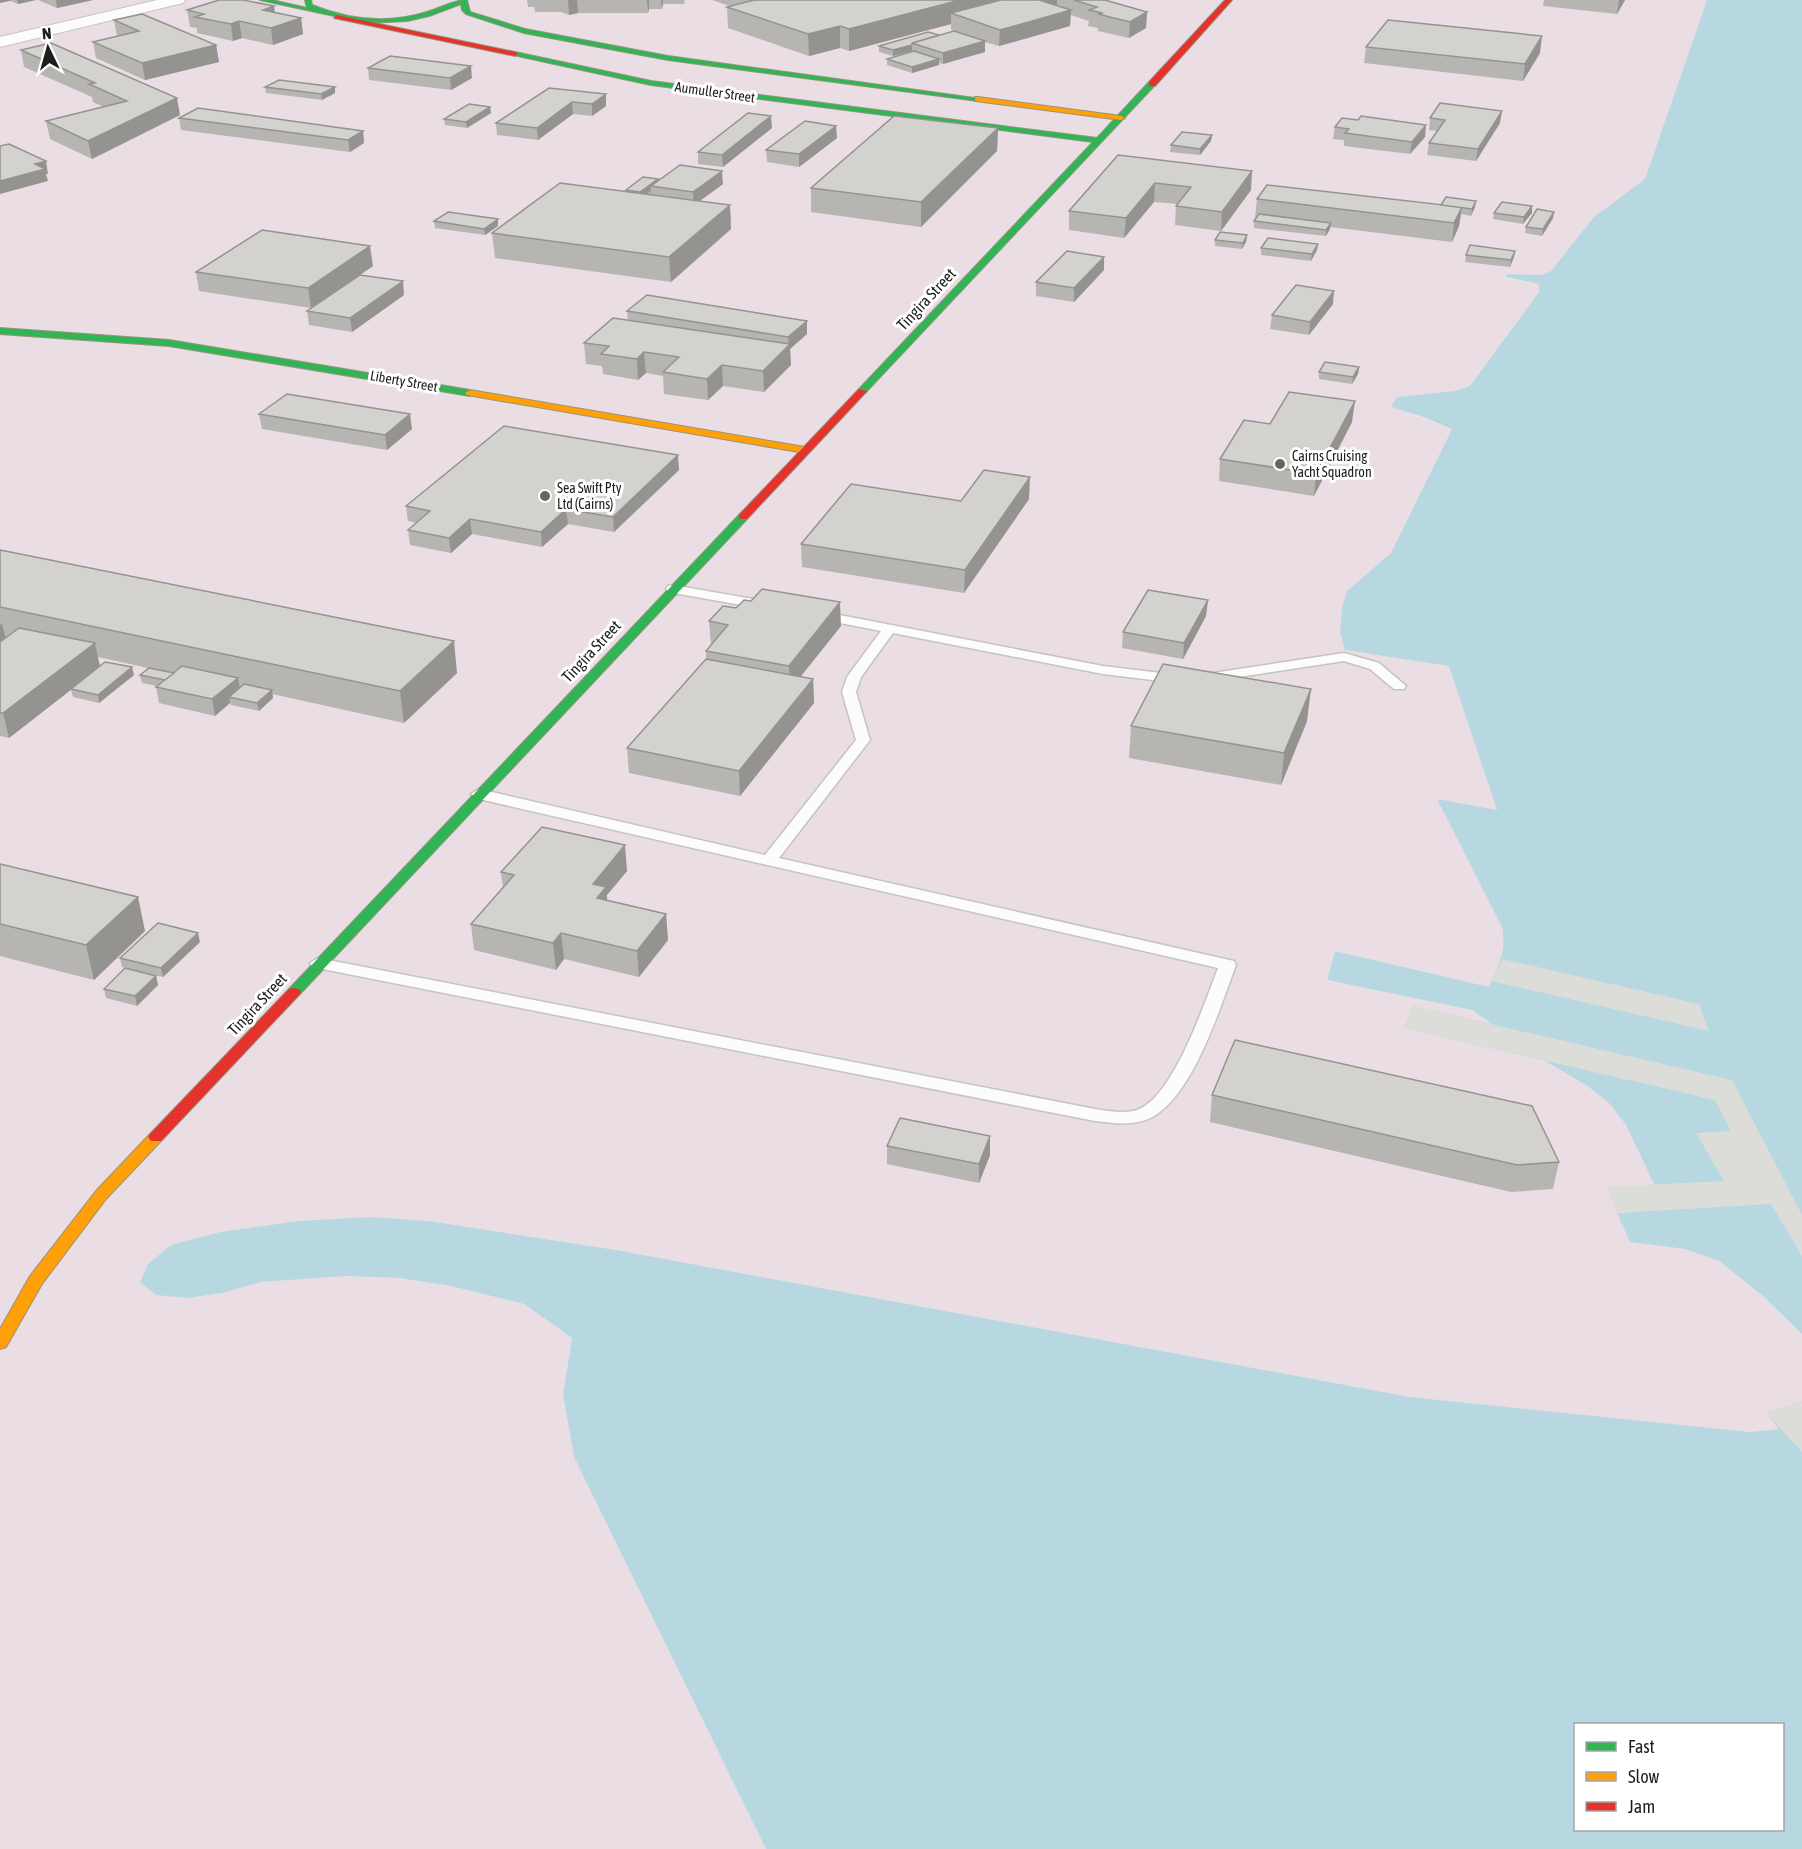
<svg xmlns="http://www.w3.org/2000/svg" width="1802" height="1849" font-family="'Asap Condensed',sans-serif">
  <rect width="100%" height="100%" fill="#eceae5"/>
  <!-- industrial -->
  <path fill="#eadee4" d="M0 0H1707L1645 179 1594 217 1551 271 1542 275 1507 274 1506 278 1539 284V292L1470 386 1455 391 1397 397 1392 407 1452 429 1391 553 1347 591 1345 650 1449 665 1497 811 1438 799 1502 927 1505 944 1502 959 1489 987 1335 951 1327 980 1472 1010 1494 1025 1404 1028 1545 1061 1586 1085 1609 1103 1626 1125 1667 1210 1617 1213 1630 1242 1685 1249 1719 1261 1763 1296 1802 1334V1401L1766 1413 1780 1429 1750 1432 1410 1397 616 1250 429 1221 370 1217 298 1221 220 1232 171 1245 188 1298 222 1293 261 1282 346 1276 399 1278 451 1286 524 1304 572 1338 563 1394 574 1457 766 1849H0Z"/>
  <!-- water -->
  <g fill="#b7d8e1" fill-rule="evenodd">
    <path d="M1707 0H1802V1334L1763 1296 1719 1261 1685 1249 1630 1242 1617 1213 1666 1209 1626 1125 1609 1103 1586 1085 1545 1061 1404 1028 1413 1006 1492 1024 1472 1010 1327 980 1335 951 1489 987C1498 963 1507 954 1502 927L1437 799 1497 810 1449 666 1345 650 1340 632 1342 608 1347 591 1391 553 1452 429 1423 417 1391 407 1397 397 1455 391 1470 386 1539 292V284L1506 277 1507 274 1542 275 1551 271 1594 217 1645 179Z"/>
    <path d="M370 1217 429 1221 616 1250 1410 1397 1750 1432 1779 1429 1766 1413 1802 1401V1849H766L574 1457 563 1394 572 1338 524 1304 451 1286 399 1278 346 1276 261 1282 222 1293 188 1298 156 1295 140 1282 148 1264 171 1245 220 1232 298 1221ZM1576 1724H1782V1830H1576Z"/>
  </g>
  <!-- pier -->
  <g fill="#dcdcd9">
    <path d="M1502 959 1699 1004 1709 1031 1491 981Z"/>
    <path d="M1413 1006 1732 1080 1802 1215V1256L1771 1204 1617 1213 1606 1187 1724 1181 1696 1133 1731 1131 1715 1100 1404 1028Z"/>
    <path d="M1802 1401V1452L1766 1413Z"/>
  </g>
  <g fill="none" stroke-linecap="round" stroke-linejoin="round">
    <defs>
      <g id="lane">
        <path d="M673 585 764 601 771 605 764 609 668 592 666 589 668 586Z"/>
        <path d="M819 611 1103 666 1177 675 1184 679 1177 683 1103 674 893 633 861 677 856 692 870 740 779 858 1234 961 1236 965C1220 1008 1194 1092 1154 1116 1136 1127 1114 1123 1095 1121L312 967 310 963 318 958 1095 1109C1108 1111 1124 1114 1137 1110 1173 1098 1205 1002 1218 968L479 799 471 794 479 789 765 855 856 740 842 692 847 677 881 631 814 618 812 615Z"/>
        <path d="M1344 653 1379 663 1406 686 1404 689H1394L1370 669 1344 661 1206 682 1199 678 1206 674Z"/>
      </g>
      <path id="street" d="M157 0H185L183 3 0 47V37Z"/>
      <g id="fast">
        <path d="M260 0H272L307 8 305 0H311L312 5C349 20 389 24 427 12 441 8 453 0 467 0L470 12 525 29 668 56 982 99 978 101 668 60 524 33 466 14 462 10 461 4 429 16 407 21 367 23Z"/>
        <path d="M515 52 651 81 1097 138 1149 82 1156 84 865 393H859V389L1093 142 651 85 513 55Z"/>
        <path d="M0 328 169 340 470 390 475 393 470 396 169 346 0 334Z"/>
        <path d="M743 514 747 515V519L299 995H289L287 992 289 989 739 515Z"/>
      </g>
      <g id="slow">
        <path d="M978 97 1121 116 1125 118 1121 120 975 101V97Z"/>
        <path d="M470 390 805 447 810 450 805 453 467 395 465 393Z"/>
        <path d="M156 1132 161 1133 164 1137 161 1141 106 1199 42 1284 6 1347 0 1349V1329L30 1276 96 1191 151 1133Z"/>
      </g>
      <g id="jam">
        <path d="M1225 0H1232L1155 86H1149V82Z"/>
        <path d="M336 15 515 52 518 54 515 56 334 18Z"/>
        <path d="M859 389 867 391 747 519H739V515Z"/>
        <path d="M294 988 299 989 301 992 299 995 161 1141H151L148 1137 151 1133 289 989Z"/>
      </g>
    </defs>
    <!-- lane casing -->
    <use href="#lane" stroke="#c4c4c1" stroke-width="3"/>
    <!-- street casing -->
    <use href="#street" stroke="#c4c4c1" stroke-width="2"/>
    <!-- fast casing -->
    <use href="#fast" stroke="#94967c" stroke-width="2"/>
    <!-- slow casing -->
    <use href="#slow" stroke="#94967c" stroke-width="2"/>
    <!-- jam casing -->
    <use href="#jam" stroke="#94967c" stroke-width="2"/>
    <!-- lane -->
    <use href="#lane" fill="#fcfcfb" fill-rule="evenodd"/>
    <!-- street -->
    <use href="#street" fill="#fcfcfb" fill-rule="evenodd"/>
    <!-- fast -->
    <use href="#fast" fill="#30b455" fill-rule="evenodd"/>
    <!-- slow -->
    <use href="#slow" fill="#ff9f0a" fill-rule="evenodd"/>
    <!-- jam -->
    <use href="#jam" fill="#e5322d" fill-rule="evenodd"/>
  </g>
  <!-- wall -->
  <g fill="#b6b5b1">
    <path d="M0 0H36L18 4 10 1Z"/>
    <path d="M38 0H93L57 8Z"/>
    <path d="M527 0H685L684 4H663L662 9H649L648 13H578L569 15 561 12H535L534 7H528Z"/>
    <path d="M712 0H1105L1147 12 1146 28 1129 38 1098 31V28L1088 26 1089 21 1071 15 1070 26 999 46 985 42V52L943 64 939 63V65L912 73 887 65V59L912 52V51L893 56 879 52V46L939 35 963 34 951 30V24L849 51 840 48 809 56 728 28 727 7 730 6Z"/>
    <path d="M1544 0H1625L1617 14 1543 6Z"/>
    <path d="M187 10 274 12 301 18 303 34 273 45 242 38 233 41 197 33V28L190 27Z"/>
    <path d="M114 20 216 45 219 62 145 80 96 58 93 42 117 36Z"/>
    <path d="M1366 47 1540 53 1523 81 1364 63Z"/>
    <path d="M21 50 180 115 92 159 50 139 46 121 104 107 93 102 92 97 24 67Z"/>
    <path d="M368 68 472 78 451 90 369 80Z"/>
    <path d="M265 87 335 93 322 100 266 93Z"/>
    <path d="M549 88 606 94V106L592 116 573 114 538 140 497 135 496 123Z"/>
    <path d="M490 107 491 113 467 128 445 125 444 119Z"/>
    <path d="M179 118 363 131 364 143 350 152 181 130Z"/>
    <path d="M1430 118 1500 123 1476 161 1427 155 1429 143 1437 131 1429 130Z"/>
    <path d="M1335 127 1425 137 1410 154 1344 146V140L1333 139Z"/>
    <path d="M772 128 723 167 698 164V152Z"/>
    <path d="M998 128 997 151 921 227 811 212V188Z"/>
    <path d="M1212 135 1211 141 1200 155 1170 152 1171 145Z"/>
    <path d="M837 138 799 167 767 162 766 150Z"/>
    <path d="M1118 155 1251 190 1221 231 1175 225 1176 206 1177 204 1154 202 1124 238 1069 230V211Z"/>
    <path d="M658 181 723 184 700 201 730 205 731 229 671 282 495 258 492 233 626 191V190Z"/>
    <path d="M1257 199 1441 205 1475 207 1471 216 1461 214 1459 226 1452 242 1330 227 1326 236 1254 228V221L1256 218H1255Z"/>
    <path d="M1532 206V213L1523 224 1493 219 1494 213Z"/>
    <path d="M1553 218 1542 236 1525 233 1526 227Z"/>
    <path d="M498 219V226L485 235 435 228 434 221Z"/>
    <path d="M1247 235 1246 242 1242 249 1215 246V240Z"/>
    <path d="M1318 244 1317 250 1311 261 1261 255V248Z"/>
    <path d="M1515 251 1514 257 1510 267 1465 262 1466 255Z"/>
    <path d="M1104 257V270L1074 302 1036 296V282Z"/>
    <path d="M373 266 311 308 199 291 196 272Z"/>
    <path d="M404 295 352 332 309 325 307 311Z"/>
    <path d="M1333 304 1309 335 1270 329 1272 315Z"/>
    <path d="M627 311 807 321V334L790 349 791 365 764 392 723 386 708 400 664 394 663 376 646 373 638 380 603 374 602 366 586 364 584 343 628 320Z"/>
    <path d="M1359 367 1358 374 1352 384 1319 379V372Z"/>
    <path d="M259 414 412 429 387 450 262 429Z"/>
    <path d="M1352 422 1314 496 1219 481 1220 459 1270 424Z"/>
    <path d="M679 470 614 532 568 524 542 547 472 534 451 553 410 545 408 530 416 523 408 521 406 506Z"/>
    <path d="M1029 499 964 593 802 567 801 544Z"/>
    <path d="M0 550 457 673 404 723 272 694 273 698 259 711 231 705 230 703 215 716 159 703 156 687 157 686 142 683 140 675 148 668 98 657 100 666 134 675 99 703 73 697 71 690 9 738 0 736Z"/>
    <path d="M1208 600 1206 616 1183 659 1122 648 1123 632Z"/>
    <path d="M709 621 841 626 800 677 813 679 814 703 740 796 629 773 627 748 706 659V651L711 645Z"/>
    <path d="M1307 721 1281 785 1129 758 1131 726Z"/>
    <path d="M0 864 145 931 94 980 0 956Z"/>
    <path d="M627 871 607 895V900L666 914 668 940 639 977 564 959 556 970 474 950 471 924 503 888 501 872Z"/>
    <path d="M200 942 163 977 122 967 120 958Z"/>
    <path d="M156 976 158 985 137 1006 106 998 104 989Z"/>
    <path d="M1212 1095 1559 1162 1553 1189 1511 1192 1210 1122Z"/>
    <path d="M990 1136V1155L979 1183 887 1164V1146Z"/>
  </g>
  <!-- shaded-wall -->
  <g fill="#949390">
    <path d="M0 0H10V1L0 3Z"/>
    <path d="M17 0H36L18 4Z"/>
    <path d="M56 0H93L57 8Z"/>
    <path d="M568 0H577L578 13 569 15Z"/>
    <path d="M647 0H649V9L648 13Z"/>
    <path d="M661 0H663V4L662 9Z"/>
    <path d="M960 0H1038L951 13V24L849 51V29Z"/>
    <path d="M1039 0H1057V11Z"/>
    <path d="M1619 0H1625L1617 14Z"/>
    <path d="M274 6 276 23 263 10Z"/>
    <path d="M1071 10 1070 26 999 46 1000 30Z"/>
    <path d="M1147 12 1146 28 1129 38 1130 22Z"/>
    <path d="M301 18 303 34 273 45 271 28Z"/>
    <path d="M239 21 242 38 233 41 231 24Z"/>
    <path d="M840 26V48L809 56 808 34Z"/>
    <path d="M1542 36 1540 53 1523 81 1525 64Z"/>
    <path d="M985 41V52L943 64V53Z"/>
    <path d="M216 45 219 62 145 80 142 63Z"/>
    <path d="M912 45V51L893 56V50Z"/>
    <path d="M939 59V65L912 73V67Z"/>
    <path d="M471 66 472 78 451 90 450 78Z"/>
    <path d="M335 87V93L322 100 321 94Z"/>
    <path d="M606 94V106L592 116V104Z"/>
    <path d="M177 98 180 115 92 159 88 141Z"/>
    <path d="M572 102 573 114 538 140 537 128Z"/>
    <path d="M490 107 491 113 467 128 466 122Z"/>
    <path d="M1502 111 1500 123 1476 161 1478 149Z"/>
    <path d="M771 116 772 128 723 167 722 155Z"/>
    <path d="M1426 125 1425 137 1410 154 1412 142Z"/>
    <path d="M836 126 837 138 799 167V154Z"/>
    <path d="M998 128 997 151 921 227V202Z"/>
    <path d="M363 131 364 143 350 152 348 140Z"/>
    <path d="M1212 135 1211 141 1200 155V149Z"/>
    <path d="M46 161 48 174H46L48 181 0 194V181L35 164Z"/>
    <path d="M722 171 723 184 694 205 693 192Z"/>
    <path d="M1252 171 1251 190 1221 231 1222 212Z"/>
    <path d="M658 179V185L651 186V191L641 198 640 192Z"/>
    <path d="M1155 183 1154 202 1124 238 1126 218Z"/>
    <path d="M1476 201 1475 207 1471 216 1472 209Z"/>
    <path d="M730 205 731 229 671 282 669 257Z"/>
    <path d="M1532 206V213L1523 224 1524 217Z"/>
    <path d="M1462 207 1459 226 1452 242 1454 223Z"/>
    <path d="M1554 212 1553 218 1542 236 1543 229Z"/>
    <path d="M498 219V226L485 235 484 229Z"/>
    <path d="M1331 223 1330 229 1326 236V230Z"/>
    <path d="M1247 235 1246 242 1242 249 1243 243Z"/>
    <path d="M1318 244 1317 250 1311 261 1312 254Z"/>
    <path d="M370 246 373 266 311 308 308 288Z"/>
    <path d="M1515 251 1514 257 1510 267 1511 260Z"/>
    <path d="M1104 257V270L1074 302V288Z"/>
    <path d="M403 281 404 295 352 332 350 318Z"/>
    <path d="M1334 291 1333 304 1309 335 1310 322Z"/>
    <path d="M807 321V334L790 349 791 365 764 392 763 371 789 346 788 337Z"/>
    <path d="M644 352 646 373 638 380 637 359Z"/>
    <path d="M722 365 723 386 708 400 707 379Z"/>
    <path d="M1359 367 1358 374 1352 384 1353 377Z"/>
    <path d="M1355 401 1352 422 1314 496 1316 474Z"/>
    <path d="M410 414 412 429 387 450 385 435Z"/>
    <path d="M678 455 679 470 614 532 613 517Z"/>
    <path d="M1030 477 1029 499 964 593 965 570Z"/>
    <path d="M566 509 568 524 542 547 541 532Z"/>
    <path d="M470 519 472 534 451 553 449 538Z"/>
    <path d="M1208 600 1206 616 1183 659 1184 643Z"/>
    <path d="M840 602 841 626 790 690 789 666Z"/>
    <path d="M2 624 8 647 0 653V625Z"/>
    <path d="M454 641 457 673 404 723 400 691Z"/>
    <path d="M95 643 100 667 9 738 3 713Z"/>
    <path d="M132 667 134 675 99 703 98 695Z"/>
    <path d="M238 678 241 694 229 697 230 703 215 716 212 699Z"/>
    <path d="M813 679 814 703 740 796 739 771Z"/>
    <path d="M1311 689 1307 721 1281 785 1284 753Z"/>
    <path d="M272 690 273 698 259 711 257 703Z"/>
    <path d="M625 845 627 871 607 895 608 913 599 924 593 884Z"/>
    <path d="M138 897 145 931 94 980 86 945Z"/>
    <path d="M666 914 668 940 639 977 637 951Z"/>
    <path d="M198 933 200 942 163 977 161 968Z"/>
    <path d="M561 933 564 959 556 970 553 943Z"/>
    <path d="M156 976 158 985 137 1006 135 996Z"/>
    <path d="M990 1136V1155L979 1183V1164Z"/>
  </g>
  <!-- building -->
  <g fill="#d4d2ce" stroke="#949390" stroke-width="1.5">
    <path d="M219 0H243L274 6 263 10 301 18 271 28 239 21 231 24 195 17 204 14 187 10Z"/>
    <path d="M754 0H960L849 29 840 26 808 34 727 7Z"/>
    <path d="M1001 0H1039L1071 10 1000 30 951 13Z"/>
    <path d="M1074 0H1105L1147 12 1130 22 1098 14 1103 13 1089 10 1097 7Z"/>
    <path d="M142 14 216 45 142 63 93 42 139 31 114 20Z"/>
    <path d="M1388 20 1542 36 1525 64 1366 47Z"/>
    <path d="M954 31 985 41 943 53 912 43Z"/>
    <path d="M928 32 939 35 912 43V45L893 50 879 46Z"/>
    <path d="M51 43 177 98 88 141 46 121 127 101 89 84 95 83 21 50Z"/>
    <path d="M914 51 939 59 912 67 887 59Z"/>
    <path d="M390 56 471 66 450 78 368 68Z"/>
    <path d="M279 80 335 87 321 94 265 87Z"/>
    <path d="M549 88 606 94 592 104 572 102 537 128 496 123Z"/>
    <path d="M1440 103 1502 111 1478 149 1429 143 1445 120 1430 118Z"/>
    <path d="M469 104 490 107 466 122 444 119Z"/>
    <path d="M198 108 363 131 348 140 179 118Z"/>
    <path d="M748 113 771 116 722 155 698 152Z"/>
    <path d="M894 116 998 128 921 202 811 188Z"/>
    <path d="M1361 116 1426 125 1412 142 1345 133 1349 129 1335 127 1342 118 1358 120Z"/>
    <path d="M805 121 836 126 799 154 766 150Z"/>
    <path d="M1182 132 1212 135 1200 149 1171 145Z"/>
    <path d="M9 144 46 161 35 164 45 169 0 181V146Z"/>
    <path d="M1118 155 1252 171 1222 212 1176 206 1191 187 1155 183 1126 218 1069 211Z"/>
    <path d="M680 165 722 171 693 192 651 186Z"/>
    <path d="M643 177 658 179 640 192 626 190Z"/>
    <path d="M560 183 730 205 669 257 492 233Z"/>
    <path d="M1267 185 1462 207 1454 223 1257 199Z"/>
    <path d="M1446 197 1476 201 1472 209 1441 205Z"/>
    <path d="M1502 202 1532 206 1524 217 1494 213Z"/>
    <path d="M1537 209 1554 212 1543 229 1526 227Z"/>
    <path d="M448 212 498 219 484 229 434 221Z"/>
    <path d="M1259 214 1331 223 1326 230 1254 221Z"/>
    <path d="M262 230 370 246 308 288 196 272Z"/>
    <path d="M1220 232 1247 235 1243 243 1215 240Z"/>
    <path d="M1268 238 1318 244 1312 254 1261 248Z"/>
    <path d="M1470 245 1515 251 1511 260 1466 255Z"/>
    <path d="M1067 251 1104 257 1074 288 1036 282Z"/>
    <path d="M360 275 403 281 350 318 307 311Z"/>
    <path d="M1296 285 1334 291 1310 322 1272 315Z"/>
    <path d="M647 295 807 321 788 337 627 311Z"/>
    <path d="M613 318 790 344 763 371 722 365 707 379 663 372 679 357 644 352 637 359 601 354 609 346 584 343Z"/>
    <path d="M1325 362 1359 367 1353 377 1319 372Z"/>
    <path d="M1289 392 1355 401 1316 474 1220 459 1244 420 1270 424Z"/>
    <path d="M287 394 410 414 385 435 259 414Z"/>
    <path d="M504 426 678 455 613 517 566 509 541 532 470 519 449 538 408 530 430 511 406 506Z"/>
    <path d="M984 470 1030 477 965 570 801 544 851 484 961 501Z"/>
    <path d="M0 550 454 641 400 691 0 607Z"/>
    <path d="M762 589 840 602 789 666 706 651 728 625 709 621 723 606 736 608 744 600 751 601Z"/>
    <path d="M1148 590 1208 600 1184 643 1123 632Z"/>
    <path d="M19 628 95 643 3 713H0V642Z"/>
    <path d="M706 659 813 679 739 771 627 748Z"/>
    <path d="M105 662 132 667 98 695 71 689Z"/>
    <path d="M1163 664 1311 689 1284 753 1131 726Z"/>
    <path d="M182 666 238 678 212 699 156 687Z"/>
    <path d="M149 668 174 673 165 680 140 675Z"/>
    <path d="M244 684 272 690 257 703 229 697Z"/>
    <path d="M542 827 625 845 593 884 606 887 597 898 666 914 637 951 561 933 553 943 471 924 514 875 501 872Z"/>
    <path d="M0 864 138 897 86 945 0 924Z"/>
    <path d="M158 923 198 933 161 968 120 958Z"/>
    <path d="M125 968 156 976 135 996 104 989Z"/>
    <path d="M1235 1040 1532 1106 1559 1162 1517 1165 1212 1095Z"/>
    <path d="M900 1118 990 1136 979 1164 887 1146Z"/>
  </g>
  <!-- markers -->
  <g fill="#656563" stroke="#fff" stroke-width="2">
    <circle cx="1280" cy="464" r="6"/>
    <circle cx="545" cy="496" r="6"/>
  </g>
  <g text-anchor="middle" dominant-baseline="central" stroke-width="6" stroke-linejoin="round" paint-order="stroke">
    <!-- far-street labels -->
    <g font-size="14" fill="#1d1d1d" stroke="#fff">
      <text transform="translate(715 92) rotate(8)">Aumuller Street</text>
      <text transform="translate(404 381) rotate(10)">Liberty Street</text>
    </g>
    <!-- far-poi labels -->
    <g font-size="14" fill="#1d1d1d" stroke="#fff" text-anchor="start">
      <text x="1292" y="456">Cairns Cruising<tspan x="1292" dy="16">Yacht Squadron</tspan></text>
      <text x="557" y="488">Sea Swift Pty<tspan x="557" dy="16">Ltd (Cairns)</tspan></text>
    </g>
    <!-- street labels -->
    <g font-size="16" fill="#1d1d1d" stroke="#fff">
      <text transform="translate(926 299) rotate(-47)">Tingira Street</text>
      <text transform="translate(591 651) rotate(-47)">Tingira Street</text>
      <text transform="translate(257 1004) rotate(-47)">Tingira Street</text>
    </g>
  </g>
  <!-- legend -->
  <rect x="1574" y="1723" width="210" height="108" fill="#ffffff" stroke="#a5a5a5" stroke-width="1.5"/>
  <rect x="1586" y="1742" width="30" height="9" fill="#30b455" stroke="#a5a5a5" stroke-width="1.5"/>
  <text x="1628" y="1753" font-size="18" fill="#1d1d1d">Fast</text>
  <rect x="1586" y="1772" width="30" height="9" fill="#ff9f0a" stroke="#a5a5a5" stroke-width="1.5"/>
  <text x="1628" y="1783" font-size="18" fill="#1d1d1d">Slow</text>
  <rect x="1586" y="1802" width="30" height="9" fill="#e5322d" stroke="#a5a5a5" stroke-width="1.5"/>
  <text x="1628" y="1813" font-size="18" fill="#1d1d1d">Jam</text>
  <!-- north arrow -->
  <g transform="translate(48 48) rotate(355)" stroke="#ffffff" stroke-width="4.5" paint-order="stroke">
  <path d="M0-4.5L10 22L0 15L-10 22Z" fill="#1d1d1d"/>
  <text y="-9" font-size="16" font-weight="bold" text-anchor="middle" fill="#1d1d1d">N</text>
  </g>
</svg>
